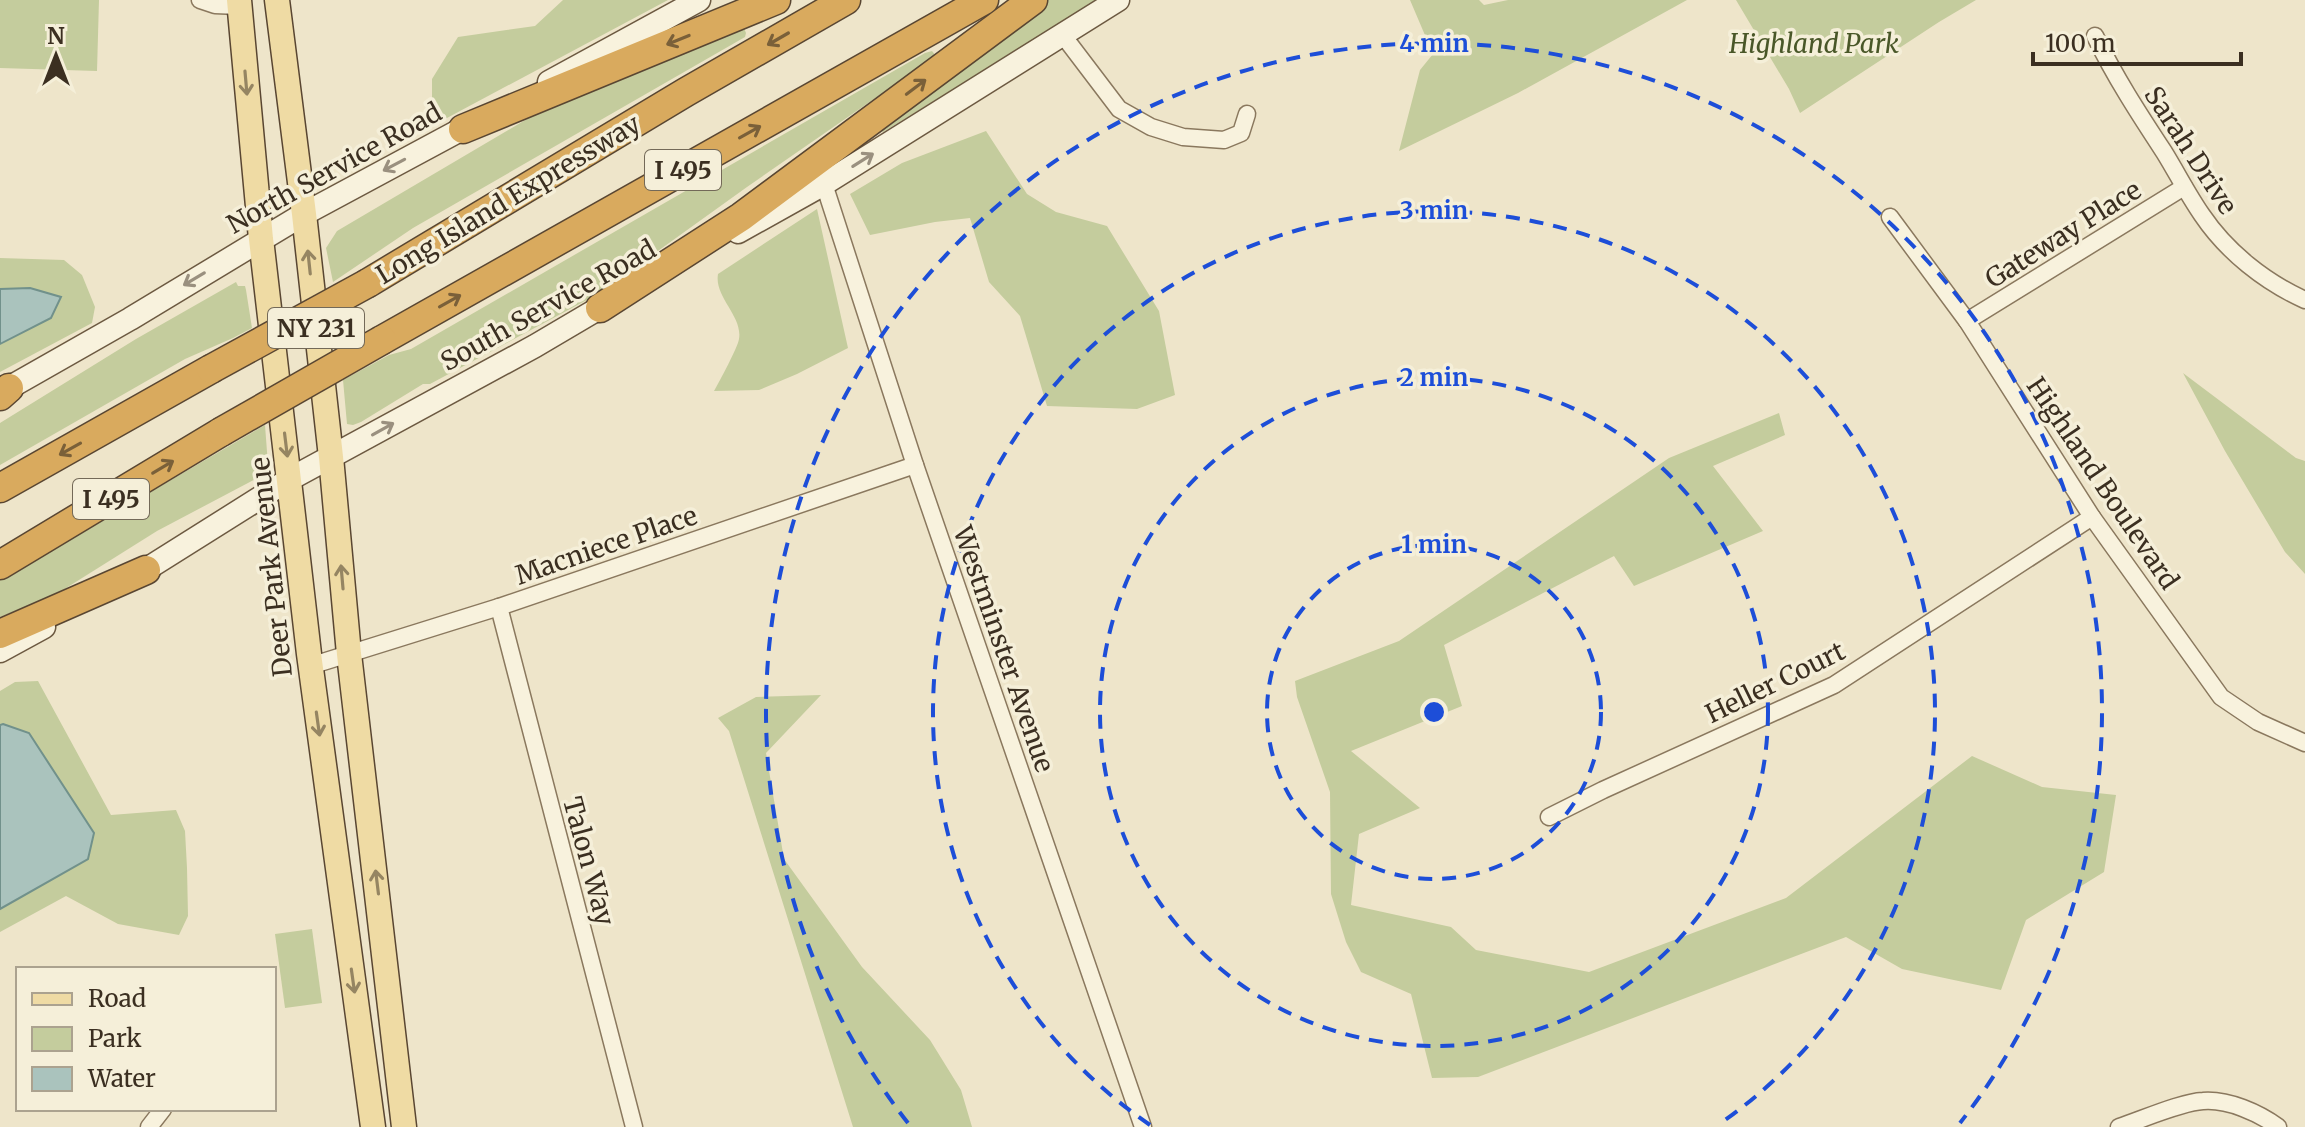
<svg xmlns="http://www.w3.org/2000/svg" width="2305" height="1127" font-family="Merriweather,serif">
  <rect width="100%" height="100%" fill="#eee5ca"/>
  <!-- green -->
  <g fill="#c4cc9d">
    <path d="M0 0H99L97 71 0 68Z"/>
    <path d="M563 0H668L432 126V79L458 37 535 26Z"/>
    <path d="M1048 0H1100L883 132 877 127Z"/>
    <path d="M1410 0H1479L1484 5 1508 0H1687L1518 93 1399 151 1420 70 1433 54Z"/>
    <path d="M1736 0H1976L1939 22 1800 113 1789 89Z"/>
    <path d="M744 28 746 33 745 37 413 228 333 282 326 248 337 231 549 106Z"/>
    <path d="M932 51 936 56 747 187 598 294 430 384H423L361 422 353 425 347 424 343 380 389 355 411 349 925 53Z"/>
    <path d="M986 131 1027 194 1056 212 1107 226 1159 311 1175 395 1137 409 1047 406 1020 316 989 282 970 218 935 222 870 235 850 194 902 163Z"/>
    <path d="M817 209 848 348 797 374 759 390 714 391C719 382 738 347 739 339 743 316 714 297 718 274Z"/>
    <path d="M0 258 64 260 82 275 95 307 92 323 0 372V344L51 318 61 298 30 288 0 289Z"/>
    <path d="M236 282 238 286H245L246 290 252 328 233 338 185 359 0 465V423L136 339Z"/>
    <path d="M2183 373 2296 458 2305 461V574L2285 552 2225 451Z"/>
    <path d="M1779 413 1785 435 1713 466 1763 531 1634 586 1614 556 1444 645 1462 706 1351 751 1420 808 1359 834 1351 905 1451 927 1476 950 1589 972 1786 898 1972 756 2042 787 2116 795 2104 872 2026 920 2001 990 1902 969 1846 937 1478 1077 1432 1078 1411 994 1361 972 1346 942 1331 894 1330 792 1297 697 1295 681 1399 641 1669 458Z"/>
    <path d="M265 425 268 465 263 475 157 531 55 595 0 617V580Z"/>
    <path d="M38 681 111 815 176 810 185 831 187 868 188 916 179 935 118 924 66 896 0 932V909L88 859 3 724 0 725V691L15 682Z"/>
    <path d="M821 695 766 753 784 859 862 967 930 1040 961 1090 972 1127H853L729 731 718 718 756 697Z"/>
    <path d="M312 929 322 1003 285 1008 275 934Z"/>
  </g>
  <!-- water -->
  <g fill="#aac3bd" stroke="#71918b" stroke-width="2">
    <path d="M30 288 61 297 51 318 0 344V289Z"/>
    <path d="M3 724 29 733 94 833 88 859 0 909V725Z"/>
  </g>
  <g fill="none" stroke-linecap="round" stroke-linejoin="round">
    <defs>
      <g id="street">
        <path d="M200 0 215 5 239 6"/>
        <path d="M1062 34 1119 109 1151 127 1183 137 1224 140 1241 133 1247 114"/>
        <path d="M2095 36C2115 77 2139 114 2164 152 2177 173 2188 195 2202 215 2227 252 2265 282 2305 300"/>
        <path d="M824 184 915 465 1143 1127"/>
        <path d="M1890 217 1967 321 2092 517 2221 697 2258 722 2305 743"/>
        <path d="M1967 321 2184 187"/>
        <path d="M499 607 634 1127"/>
        <path d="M310 666 499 607 915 465"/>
        <path d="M1549 817 1603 790 1834 685 2092 517"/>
        <path d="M149 1127 163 1109"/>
        <path d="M2119 1127C2141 1120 2181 1102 2203 1101 2228 1099 2259 1113 2278 1127"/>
      </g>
      <g id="secondary">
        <path d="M549 82 699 0"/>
        <path d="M738 232 824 184 1118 0"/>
        <path d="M0 393 130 319 304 214 477 121"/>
        <path d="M134 577 290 479 535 346 613 300"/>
        <path d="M0 651 44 627"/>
      </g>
      <g id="primary">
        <path d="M239 0 261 239 309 654 373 1127"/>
        <path d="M277 0 304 214 331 457 349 654 404 1127"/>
      </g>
      <g id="highway">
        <path d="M463 129 776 0"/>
        <path d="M368 283 686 92 846 0"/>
        <path d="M600 308 741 217 1033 0"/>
        <path d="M382 340 984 0"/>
        <path d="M0 396 9 388"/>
        <path d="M0 488 211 369"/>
        <path d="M0 565 221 432"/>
        <path d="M0 634 146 570"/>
      </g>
    </defs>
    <!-- street casing -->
    <use href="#street" stroke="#8a785e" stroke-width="19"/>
    <!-- secondary casing -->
    <use href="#secondary" stroke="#6c5941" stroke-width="25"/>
    <!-- primary casing -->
    <use href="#primary" stroke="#594632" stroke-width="27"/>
    <!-- highway casing -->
    <use href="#highway" stroke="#594632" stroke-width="31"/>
    <!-- street -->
    <use href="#street" stroke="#f8f2dd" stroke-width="16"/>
    <!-- secondary -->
    <use href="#secondary" stroke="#f8f2dd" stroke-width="22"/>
    <!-- primary -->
    <use href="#primary" stroke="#efdba4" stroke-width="24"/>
    <!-- highway -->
    <use href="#highway" stroke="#d9aa5e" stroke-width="28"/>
    <defs>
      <g id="highway-bridge">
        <path d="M211 369 368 283"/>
        <path d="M221 432 382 340"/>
      </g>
    </defs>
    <!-- highway-bridge casing -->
    <use href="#highway-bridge" stroke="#594632" stroke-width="31" stroke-linecap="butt"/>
    <!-- highway-bridge -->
    <use href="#highway-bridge" stroke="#d9aa5e" stroke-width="28"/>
  </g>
  <!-- one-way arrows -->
  <defs><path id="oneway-shaft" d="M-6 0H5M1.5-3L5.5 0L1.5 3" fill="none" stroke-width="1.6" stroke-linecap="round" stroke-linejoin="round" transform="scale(2)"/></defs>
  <g stroke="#7a6039">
    <use href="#oneway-shaft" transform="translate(778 39) rotate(150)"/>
    <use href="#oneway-shaft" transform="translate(678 40) rotate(158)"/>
    <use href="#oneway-shaft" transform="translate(916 87) rotate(-37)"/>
    <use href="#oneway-shaft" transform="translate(750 132) rotate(-29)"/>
    <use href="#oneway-shaft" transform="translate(450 301) rotate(-29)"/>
    <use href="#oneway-shaft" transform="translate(70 449) rotate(151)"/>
    <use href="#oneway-shaft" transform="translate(163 467) rotate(-31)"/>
  </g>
  <g stroke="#958562">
    <use href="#oneway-shaft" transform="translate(246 83) rotate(85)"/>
    <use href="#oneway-shaft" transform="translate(309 262) rotate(-96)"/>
    <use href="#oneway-shaft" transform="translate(286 445) rotate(83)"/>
    <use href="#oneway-shaft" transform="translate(342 577) rotate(-95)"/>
    <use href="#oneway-shaft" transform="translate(318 724) rotate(82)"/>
    <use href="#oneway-shaft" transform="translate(377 882) rotate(-97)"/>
    <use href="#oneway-shaft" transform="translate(353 981) rotate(82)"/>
  </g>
  <g stroke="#9a907f">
    <use href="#oneway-shaft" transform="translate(863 160) rotate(-32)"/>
    <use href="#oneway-shaft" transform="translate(394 165) rotate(152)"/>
    <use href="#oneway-shaft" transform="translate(194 279) rotate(149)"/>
    <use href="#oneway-shaft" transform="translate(383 429) rotate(-29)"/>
  </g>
  <!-- distance rings -->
  <g fill="none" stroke="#1d4ed8" stroke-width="4" stroke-dasharray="14 10">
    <circle cx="1434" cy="712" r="167"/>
    <circle cx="1434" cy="712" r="334"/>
    <path d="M1150 1125A501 501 0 1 1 1718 1125"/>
    <path d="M908 1123A668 668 0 1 1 1960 1123"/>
  </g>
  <g text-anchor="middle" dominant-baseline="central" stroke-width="7" stroke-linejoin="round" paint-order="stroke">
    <!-- shield labels -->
    <g fill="#f5efd9" stroke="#736958" stroke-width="2">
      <rect x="645" y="150" width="76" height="40" rx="6"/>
      <rect x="268" y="308" width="96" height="40" rx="6"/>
      <rect x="73" y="479" width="76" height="40" rx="6"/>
    </g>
    <g font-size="24" font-weight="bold" fill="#3b2f21">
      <text x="683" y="170">I 495</text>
      <text x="316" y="328">NY 231</text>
      <text x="111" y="499">I 495</text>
    </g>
    <!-- park labels -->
    <g font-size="26" font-style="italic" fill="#495728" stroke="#f5efd9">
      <text x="1814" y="43">Highland Park</text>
    </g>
    <!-- street labels -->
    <g font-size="26" fill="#3b2f21" stroke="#f5efd9">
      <text transform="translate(2191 150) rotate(57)">Sarah Drive</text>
      <text transform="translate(334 168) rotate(-29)">North Service Road</text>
      <text transform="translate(508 199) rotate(-31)">Long Island Expressway</text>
      <text transform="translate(2063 234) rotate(-32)">Gateway Place</text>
      <text transform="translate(548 305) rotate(-29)">South Service Road</text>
      <text transform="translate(2103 483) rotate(56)">Highland Boulevard</text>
      <text transform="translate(606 545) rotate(-19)">Macniece Place</text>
      <text transform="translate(271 567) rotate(-96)">Deer Park Avenue</text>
      <text transform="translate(1004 649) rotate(71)">Westminster Avenue</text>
      <text transform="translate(1775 682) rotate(-26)">Heller Court</text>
      <text transform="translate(589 861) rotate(75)">Talon Way</text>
    </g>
  </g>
  <circle cx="1434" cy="712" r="12" fill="#1d4ed8" stroke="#f5efd9" stroke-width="4"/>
  <g font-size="24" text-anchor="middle" font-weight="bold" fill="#1d4ed8" stroke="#f5efd9" stroke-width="7" stroke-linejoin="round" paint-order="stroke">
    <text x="1434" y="52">4 min</text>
    <text x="1434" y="219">3 min</text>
    <text x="1434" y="386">2 min</text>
    <text x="1434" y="553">1 min</text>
  </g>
  <!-- legend -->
  <rect x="16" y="967" width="260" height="144" fill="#f5efd9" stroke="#aba28f" stroke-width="2"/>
  <rect x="32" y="993" width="40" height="12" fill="#efdba4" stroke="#aba28f" stroke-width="2"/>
  <text x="88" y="1007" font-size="24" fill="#3b2f21">Road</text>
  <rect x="32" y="1027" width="40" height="24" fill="#c4cc9d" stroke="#aba28f" stroke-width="2"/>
  <text x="88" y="1047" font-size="24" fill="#3b2f21">Park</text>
  <rect x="32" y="1067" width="40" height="24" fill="#aac3bd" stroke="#aba28f" stroke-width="2"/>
  <text x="88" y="1087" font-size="24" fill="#3b2f21">Water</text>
  <!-- north arrow -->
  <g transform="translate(56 56)" stroke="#f5efd9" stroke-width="6" paint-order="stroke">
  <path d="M0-6L14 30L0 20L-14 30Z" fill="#3b2f21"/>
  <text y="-12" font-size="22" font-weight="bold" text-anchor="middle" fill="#3b2f21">N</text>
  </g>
  <!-- scale -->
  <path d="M2033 52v12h208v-12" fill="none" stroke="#3b2f21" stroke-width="4"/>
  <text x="2045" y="52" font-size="24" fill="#3b2f21" stroke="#f5efd9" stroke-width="6" paint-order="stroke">100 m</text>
</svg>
